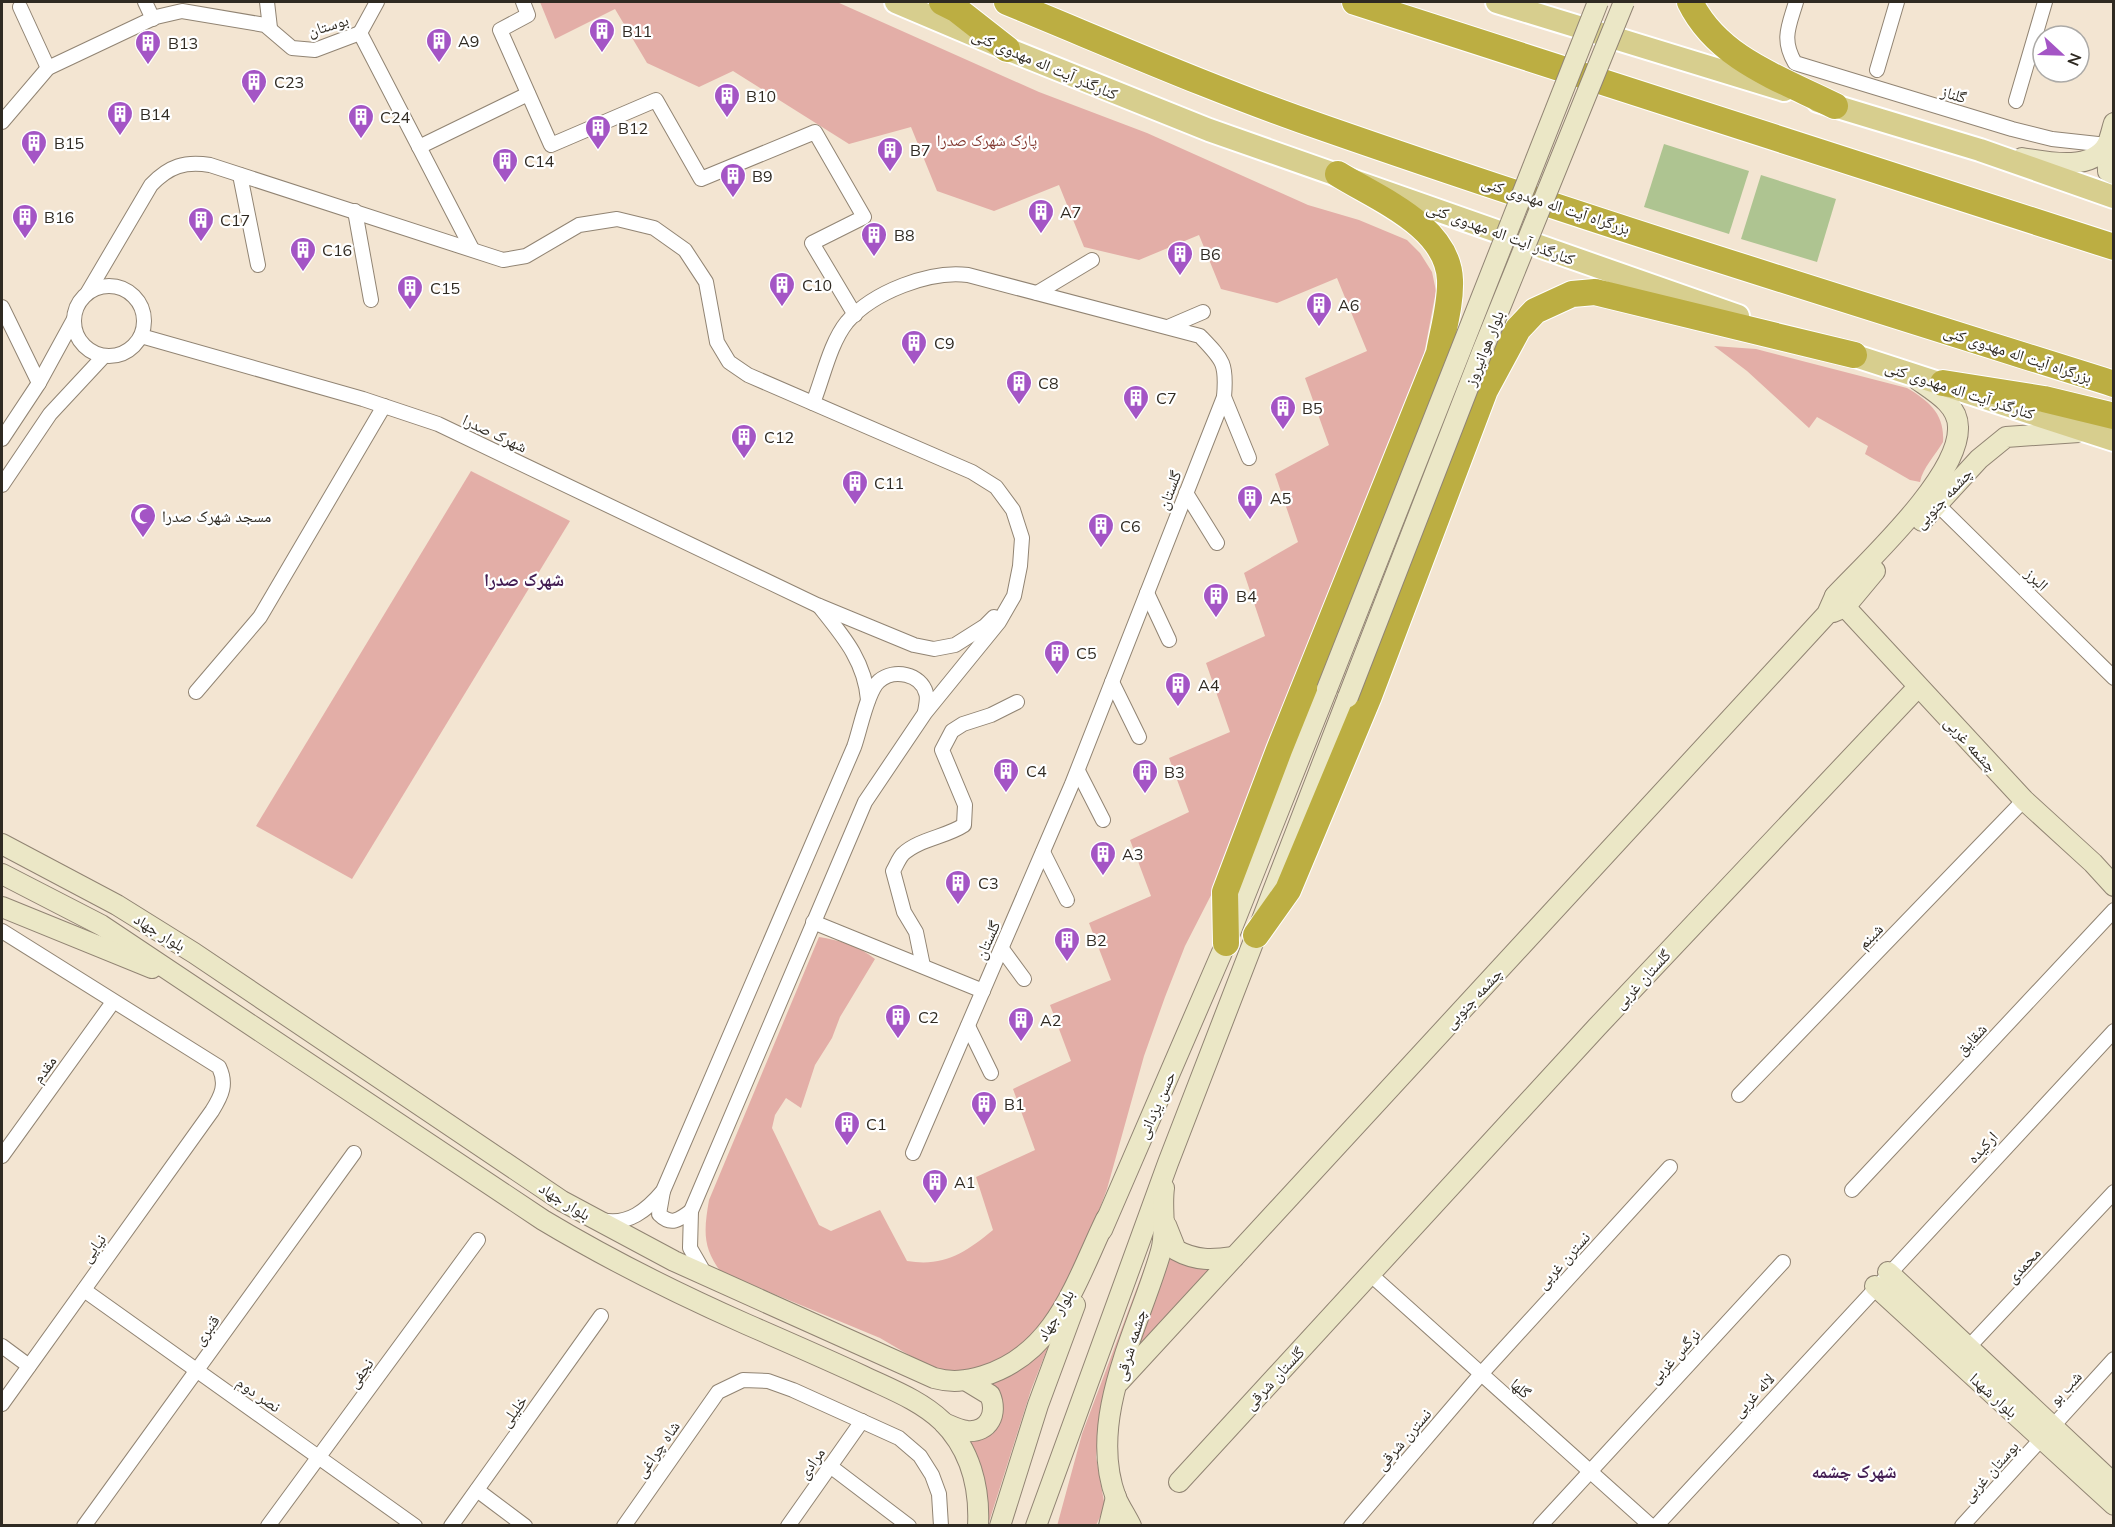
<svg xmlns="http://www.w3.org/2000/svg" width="2115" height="1527" font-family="Mulish,'Noto Naskh Arabic',sans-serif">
  <rect width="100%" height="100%" fill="#f3e5d2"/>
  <!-- green -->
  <g fill="#e3aea7">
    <path d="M540 2H837L1039 92 1147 133 1308 205 1359 220 1407 240 1420 253 1432 272 1436 291 1421 370 1228 862 1185 946 1165 997 1144 1056 1107 1189 1095 1221 1050 1318 1017 1355 966 1373 943 1371 926 1365 880 1338 721 1272C702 1247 704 1230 709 1200L819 937C839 940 859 946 875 959L840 1017 832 1038 815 1065 801 1108 786 1098 775 1115 772 1128 819 1225 831 1231 880 1210 907 1261C944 1267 965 1253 993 1230L976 1177 1035 1150 1013 1089 1071 1061 1050 1005 1111 980 1089 923 1151 896 1130 840 1189 812 1169 758 1230 732 1206 663 1265 636 1244 573 1298 542 1275 474 1329 445 1305 378 1367 351 1337 278 1277 303 1221 289 1199 235 1139 260 1084 247 1059 185 994 211 937 191 911 127 849 144 733 71 699 87 647 63 615 9 555 39Z"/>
    <path d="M1714 346 1756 349 1907 388C1929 401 1945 414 1943 442 1935 456 1923 467 1920 482L1910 480 1865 454 1868 446 1817 417 1809 428 1747 371Z"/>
    <path d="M471 471 570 521 352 879 256 826Z"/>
    <path d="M1153 1245 1102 1404 1096 1457 1105 1507 1096 1525 1057 1526 1082 1434Z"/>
    <path d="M1168 1250C1183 1264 1195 1270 1215 1268L1126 1368Z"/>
    <path d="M1053 1334 1031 1390 988 1525H985L966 1436 991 1429 982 1381Z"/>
  </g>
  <!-- water -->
  <g fill="#aec491">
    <path d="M1664 144 1749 171 1729 234 1644 207Z"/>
    <path d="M1761 175 1836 199 1817 262 1741 239Z"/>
  </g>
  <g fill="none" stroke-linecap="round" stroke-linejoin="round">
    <defs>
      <g id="street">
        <path d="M145 2 153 19"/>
        <path d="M267 2 270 28"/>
        <path d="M523 2 528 15 500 30 551 145 656 100 701 179 815 132 864 217 812 243 855 315"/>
        <path d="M1796 2C1789 26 1781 39 1795 63L2012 129 2052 139 2107 145"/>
        <path d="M20 7 48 68"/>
        <path d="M360 33 377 2"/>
        <path d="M1877 70 1897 2"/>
        <path d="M2016 101 2045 2"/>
        <path d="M2 122 48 68 156 17 182 11 265 25 292 48 315 50 360 33 472 249"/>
        <path d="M419 147 528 94"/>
        <path d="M240 175 258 265"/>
        <path d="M355 211 371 300"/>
        <circle cx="109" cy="321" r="35"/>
        <path d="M88 292 151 185C169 166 185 161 210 165L503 260 526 256 579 225 617 219 654 228 685 250 706 282 717 342 729 362 748 375 972 472 996 487 1013 510 1022 538 1020 566 1014 596 999 622 925 713 865 802 691 1211 690 1248 705 1274"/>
        <path d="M1037 293 1092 260"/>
        <path d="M2 307 39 383"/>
        <path d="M1168 327 1203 312"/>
        <path d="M141 336 363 399 438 424 817 605 914 645 934 649 955 645 985 626 994 617"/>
        <path d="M1224 397 1249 458"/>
        <path d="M813 403C823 378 830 343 847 322 873 292 930 270 968 275L1200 336C1223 360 1227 363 1224 397L1072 784 913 1153"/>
        <path d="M2 439 39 383 74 319"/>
        <path d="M2 485 50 414 104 356"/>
        <path d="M1186 493 1217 543"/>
        <path d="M1937 504 2114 678"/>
        <path d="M1147 593 1169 640"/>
        <path d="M819 606C843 636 865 661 868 700"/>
        <path d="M1112 682 1139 737"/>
        <path d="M196 692 260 617 384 406"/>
        <path d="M1078 771 1103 820"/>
        <path d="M1043 852 1067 900"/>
        <path d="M813 922 983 991"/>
        <path d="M2 931 219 1067C227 1084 222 1095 212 1111L2 1404"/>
        <path d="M1002 949 1024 979"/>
        <path d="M923 966 916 932 904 912 893 871C896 866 899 858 903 854 919 839 946 837 964 825L965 805 942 750 952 731 963 724 991 715 1017 702"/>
        <path d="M968 1026 991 1073"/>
        <path d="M1739 1095 2024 800"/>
        <path d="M2 1156 113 1002"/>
        <path d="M1852 1190 2114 910"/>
        <path d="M663 1191 659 1214C671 1226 679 1220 691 1211"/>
        <path d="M602 1220C628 1226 647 1210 663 1191L854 747C860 731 867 691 879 681 894 668 921 674 926 693 928 698 926 706 925 712"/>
        <path d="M1370 1274 1651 1526"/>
        <path d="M84 1290 415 1526"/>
        <path d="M2 1346 29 1366"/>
        <path d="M1964 1352 2114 1192"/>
        <path d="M830 1466 909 1526"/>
        <path d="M477 1490 525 1526"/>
        <path d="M84 1526 354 1153"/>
        <path d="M268 1526 478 1240"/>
        <path d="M451 1526 601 1316"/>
        <path d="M624 1526 718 1392 743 1380 768 1381 793 1390 899 1438 920 1456 932 1475 939 1494 941 1526"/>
        <path d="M788 1526 862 1421"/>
        <path d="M1351 1526 1481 1374 1670 1167"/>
        <path d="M1540 1526 1783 1262"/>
        <path d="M1656 1526 2114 1031"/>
        <path d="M1962 1526 2114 1359"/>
      </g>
      <g id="secondary">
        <path d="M2107 145 2108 171 2114 174"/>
        <path d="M2022 158C2047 162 2091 172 2107 145 2110 139 2112 129 2114 123"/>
        <path d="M1922 521 1979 459 2006 437 2079 432"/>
        <path d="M1835 596 2024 800 2093 863 2114 886"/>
        <path d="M1833 612 1845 607 1875 571"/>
        <path d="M2 844 117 905 194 953 562 1201 674 1261 934 1378C952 1383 966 1381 983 1376 1056 1354 1076 1281 1106 1219"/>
        <path d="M2 874 101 925 543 1220C608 1259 676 1293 746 1324 785 1341 824 1358 863 1376 890 1389 920 1400 942 1421 970 1449 980 1487 978 1526"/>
        <path d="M2 907 152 968"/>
        <path d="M1166 1225 1176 1250C1196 1261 1212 1260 1234 1257"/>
        <path d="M1102 1230 1226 943 1327 689"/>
        <path d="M1888 1272 2114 1484"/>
        <path d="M1875 1286 2114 1505"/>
        <path d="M1119 1382 1827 614 1835 596C1868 561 1960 476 1958 427 1958 405 1935 392 1918 380"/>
        <path d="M944 1423C951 1426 959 1430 967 1431 989 1433 998 1413 990 1395L967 1381"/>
        <path d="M1179 1482 1597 1027 1918 687"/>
        <path d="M1000 1526 1038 1405 1075 1305"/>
        <path d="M1036 1526 1168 1163 1348 697"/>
        <path d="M1109 1526 1116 1497"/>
        <path d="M1131 1526C1126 1516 1120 1507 1116 1498 1086 1418 1140 1326 1161 1251 1167 1230 1161 1209 1164 1188"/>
      </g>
      <g id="primary">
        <path d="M896 2 1007 49 1209 130 1738 316"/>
        <path d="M1497 2 1784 90"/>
        <path d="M1818 101 1980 150 2114 197"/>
        <path d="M1837 350 2114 440"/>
      </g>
      <g id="highway">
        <path d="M942 2 956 9 1007 49"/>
        <path d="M1007 2C1112 45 1216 91 1324 128 1585 219 1850 301 2114 384"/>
        <path d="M1355 2 2114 247"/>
        <path d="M1690 2C1718 59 1781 79 1835 106"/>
        <path d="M1943 383 2044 399 2114 416"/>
        <path d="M1256 935 1288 890 1311 835 1369 696 1485 390 1518 329 1535 311 1572 294 1595 292 1854 355"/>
        <path d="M1226 943 1225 892 1279 750 1439 353C1443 330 1451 304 1450 280 1448 226 1378 199 1338 174"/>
      </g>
    </defs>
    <!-- street casing -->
    <use href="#street" stroke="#918473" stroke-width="16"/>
    <!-- secondary casing -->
    <use href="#secondary" stroke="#918473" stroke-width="22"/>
    <!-- primary casing -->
    <use href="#primary" stroke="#fff" stroke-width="26"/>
    <!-- highway casing -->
    <use href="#highway" stroke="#fff" stroke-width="28"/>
    <!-- street -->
    <use href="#street" stroke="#fff" stroke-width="14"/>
    <!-- secondary -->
    <use href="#secondary" stroke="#ebe7c6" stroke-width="20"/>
    <!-- primary -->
    <use href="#primary" stroke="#d7ce8e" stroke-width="22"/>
    <!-- highway -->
    <use href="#highway" stroke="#bcae42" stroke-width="26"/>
    <defs>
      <g id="secondary-bridge">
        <path d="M1327 689 1598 2"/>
        <path d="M1348 697 1482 352 1624 2"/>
      </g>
    </defs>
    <!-- secondary-bridge casing -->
    <use href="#secondary-bridge" stroke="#918473" stroke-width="22" stroke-linecap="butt"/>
    <!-- secondary-bridge -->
    <use href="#secondary-bridge" stroke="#ebe7c6" stroke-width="20"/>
  </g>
  <!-- icons -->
  <defs>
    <symbol id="building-pin" viewBox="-11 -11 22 30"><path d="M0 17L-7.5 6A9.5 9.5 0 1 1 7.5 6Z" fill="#a455c5" stroke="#fff"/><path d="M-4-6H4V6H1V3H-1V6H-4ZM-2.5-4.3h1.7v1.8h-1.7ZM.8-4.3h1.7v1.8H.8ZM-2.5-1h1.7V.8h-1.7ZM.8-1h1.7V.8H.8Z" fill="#fff"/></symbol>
    <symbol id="mosque-pin" viewBox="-11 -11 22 30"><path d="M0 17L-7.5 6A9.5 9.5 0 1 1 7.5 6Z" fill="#a455c5" stroke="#fff"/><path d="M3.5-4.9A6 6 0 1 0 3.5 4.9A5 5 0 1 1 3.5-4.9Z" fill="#fff"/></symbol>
  </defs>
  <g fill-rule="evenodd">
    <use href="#building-pin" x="587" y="16" width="30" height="40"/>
    <use href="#building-pin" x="424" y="26" width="30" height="40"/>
    <use href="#building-pin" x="133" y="28" width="30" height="40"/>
    <use href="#building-pin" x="239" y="67" width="30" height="40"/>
    <use href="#building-pin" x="712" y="81" width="30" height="40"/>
    <use href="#building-pin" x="105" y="99" width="30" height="40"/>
    <use href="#building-pin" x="346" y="102" width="30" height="40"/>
    <use href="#building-pin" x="583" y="113" width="30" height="40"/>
    <use href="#building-pin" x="19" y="128" width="30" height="40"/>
    <use href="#building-pin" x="875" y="135" width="30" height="40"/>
    <use href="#building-pin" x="490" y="146" width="30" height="40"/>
    <use href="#building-pin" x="718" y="161" width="30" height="40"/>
    <use href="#building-pin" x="1026" y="197" width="30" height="40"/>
    <use href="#building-pin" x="10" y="202" width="30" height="40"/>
    <use href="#building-pin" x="186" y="205" width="30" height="40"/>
    <use href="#building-pin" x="859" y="220" width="30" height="40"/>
    <use href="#building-pin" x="288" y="235" width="30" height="40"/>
    <use href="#building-pin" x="1165" y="239" width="30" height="40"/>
    <use href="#building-pin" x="767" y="270" width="30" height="40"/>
    <use href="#building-pin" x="395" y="273" width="30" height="40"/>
    <use href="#building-pin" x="1304" y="290" width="30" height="40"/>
    <use href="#building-pin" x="899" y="328" width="30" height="40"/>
    <use href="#building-pin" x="1004" y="368" width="30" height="40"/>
    <use href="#building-pin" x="1121" y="383" width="30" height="40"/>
    <use href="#building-pin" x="1268" y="393" width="30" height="40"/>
    <use href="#building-pin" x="729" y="422" width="30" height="40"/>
    <use href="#building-pin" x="840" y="468" width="30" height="40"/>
    <use href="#building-pin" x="1235" y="483" width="30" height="40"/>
    <use href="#mosque-pin" x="128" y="501" width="30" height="40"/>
    <use href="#building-pin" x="1086" y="511" width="30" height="40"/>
    <use href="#building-pin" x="1201" y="581" width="30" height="40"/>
    <use href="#building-pin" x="1042" y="638" width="30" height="40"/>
    <use href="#building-pin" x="1163" y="670" width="30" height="40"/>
    <use href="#building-pin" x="991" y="756" width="30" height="40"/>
    <use href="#building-pin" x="1130" y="757" width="30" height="40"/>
    <use href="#building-pin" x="1088" y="839" width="30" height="40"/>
    <use href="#building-pin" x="943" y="868" width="30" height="40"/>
    <use href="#building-pin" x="1052" y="925" width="30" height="40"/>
    <use href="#building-pin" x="883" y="1002" width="30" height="40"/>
    <use href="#building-pin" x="1006" y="1005" width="30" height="40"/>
    <use href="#building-pin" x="969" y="1089" width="30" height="40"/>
    <use href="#building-pin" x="832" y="1109" width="30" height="40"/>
    <use href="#building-pin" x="920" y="1167" width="30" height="40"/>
  </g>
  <g text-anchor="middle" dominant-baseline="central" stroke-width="4.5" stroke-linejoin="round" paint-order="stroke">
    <!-- street labels -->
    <g font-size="16" fill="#2f2a22" stroke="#fff">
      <text transform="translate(328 25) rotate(-17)">بوستان</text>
      <text transform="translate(1045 64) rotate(23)">کنارگذر آیت اله مهدوی کنی</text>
      <text transform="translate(1954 94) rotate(17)">گلناز</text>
      <text transform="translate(1556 205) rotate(18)">بزرگراه آیت اله مهدوی کنی</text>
      <text transform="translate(1501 233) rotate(20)">کنارگذر آیت اله مهدوی کنی</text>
      <text transform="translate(1484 348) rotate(-68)">بلوار هوانیروز</text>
      <text transform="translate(2018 354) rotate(18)">بزرگراه آیت اله مهدوی کنی</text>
      <text transform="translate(1960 390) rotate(18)">کنارگذر آیت اله مهدوی کنی</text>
      <text transform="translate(495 433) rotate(25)">شهرک صدرا</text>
      <text transform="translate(1169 490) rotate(-69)">گلستان</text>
      <text transform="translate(1943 498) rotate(-47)">چشمه جنوبی</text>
      <text transform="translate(2037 579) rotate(44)">البرز</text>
      <text transform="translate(1971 744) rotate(47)">چشمه غربی</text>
      <text transform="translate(160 932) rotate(32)">بلوار جهاد</text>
      <text transform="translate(1870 936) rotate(-46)">شبنم</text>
      <text transform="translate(987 940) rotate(-66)">گلستان</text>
      <text transform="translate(1642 979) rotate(-47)">گلستان غربی</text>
      <text transform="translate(1473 998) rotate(-47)">چشمه جنوبی</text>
      <text transform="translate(1971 1039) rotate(-47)">شقایق</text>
      <text transform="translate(44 1069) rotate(-54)">مقدم</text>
      <text transform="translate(1156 1105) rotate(-66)">حسن یزدانی</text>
      <text transform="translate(1982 1147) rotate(-47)">ارکیده</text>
      <text transform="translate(565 1201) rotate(32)">بلوار جهاد</text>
      <text transform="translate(93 1248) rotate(-54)">نیایی</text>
      <text transform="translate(1563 1260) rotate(-48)">نسترن غربی</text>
      <text transform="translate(2023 1265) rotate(-47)">محمدی</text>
      <text transform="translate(1055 1315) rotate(-59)">بلوار جهاد</text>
      <text transform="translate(206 1330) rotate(-54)">قنبری</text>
      <text transform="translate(1130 1345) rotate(-73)">چشمه شرقی</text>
      <text transform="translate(1674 1356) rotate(-47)">نرگس غربی</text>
      <text transform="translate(360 1373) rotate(-54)">نجفی</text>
      <text transform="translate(1274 1378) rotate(-47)">گلستان شرقی</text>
      <text transform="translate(1521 1388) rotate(42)">گلها</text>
      <text transform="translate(2065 1388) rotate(-48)">شب بو</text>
      <text transform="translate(259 1394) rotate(35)">نصر دوم</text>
      <text transform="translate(1753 1395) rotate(-47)">لاله غربی</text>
      <text transform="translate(1994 1395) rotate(42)">بلوار شهدا</text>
      <text transform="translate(513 1411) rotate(-54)">خلیلی</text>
      <text transform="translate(1403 1439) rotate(-49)">نسترن شرقی</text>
      <text transform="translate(657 1449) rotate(-55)">شاه چراغی</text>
      <text transform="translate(811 1463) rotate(-55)">مرادی</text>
      <text transform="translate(1990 1471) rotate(-48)">بوستان غربی</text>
    </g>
    <!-- poi labels -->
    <g font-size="16" fill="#2f2a22" stroke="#fff" text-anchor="start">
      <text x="622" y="31">B11</text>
      <text x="458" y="41">A9</text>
      <text x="168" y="43">B13</text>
      <text x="274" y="82">C23</text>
      <text x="746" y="96">B10</text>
      <text x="140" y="114">B14</text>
      <text x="380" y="117">C24</text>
      <text x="618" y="128">B12</text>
      <text x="54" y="143">B15</text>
      <text x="910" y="150">B7</text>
      <text x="524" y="161">C14</text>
      <text x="752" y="176">B9</text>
      <text x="1060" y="212">A7</text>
      <text x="44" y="217">B16</text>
      <text x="220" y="220">C17</text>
      <text x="894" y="235">B8</text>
      <text x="322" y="250">C16</text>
      <text x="1200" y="254">B6</text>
      <text x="802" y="285">C10</text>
      <text x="430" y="288">C15</text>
      <text x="1338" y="305">A6</text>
      <text x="934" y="343">C9</text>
      <text x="1038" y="383">C8</text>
      <text x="1156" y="398">C7</text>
      <text x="1302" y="408">B5</text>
      <text x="764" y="437">C12</text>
      <text x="874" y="483">C11</text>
      <text x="1270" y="498">A5</text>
      <text x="162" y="516">مسجد شهرک صدرا</text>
      <text x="1120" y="526">C6</text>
      <text x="1236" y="596">B4</text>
      <text x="1076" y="653">C5</text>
      <text x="1198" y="685">A4</text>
      <text x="1026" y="771">C4</text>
      <text x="1164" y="772">B3</text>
      <text x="1122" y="854">A3</text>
      <text x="978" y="883">C3</text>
      <text x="1086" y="940">B2</text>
      <text x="918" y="1017">C2</text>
      <text x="1040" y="1020">A2</text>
      <text x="1004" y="1104">B1</text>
      <text x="866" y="1124">C1</text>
      <text x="954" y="1182">A1</text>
    </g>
    <!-- park labels -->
    <g font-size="16" fill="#853b33" stroke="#fff">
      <text x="987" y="140">پارک شهرک صدرا</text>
    </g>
    <!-- neighbourhood labels -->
    <g font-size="18" font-weight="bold" fill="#421c52" stroke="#fff">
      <text x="524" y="579">شهرک صدرا</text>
      <text x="1854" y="1471">شهرک چشمه</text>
    </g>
  </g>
  <!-- border -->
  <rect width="2115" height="1527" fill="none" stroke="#2f2a22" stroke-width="6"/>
  <!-- north arrow -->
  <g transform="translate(2061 54) rotate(112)"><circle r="28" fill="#ffffff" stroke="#acaaa7" stroke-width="1.5"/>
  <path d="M0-4.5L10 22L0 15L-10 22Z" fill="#a455c5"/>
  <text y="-9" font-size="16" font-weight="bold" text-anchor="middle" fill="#2f2a22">N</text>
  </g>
</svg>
